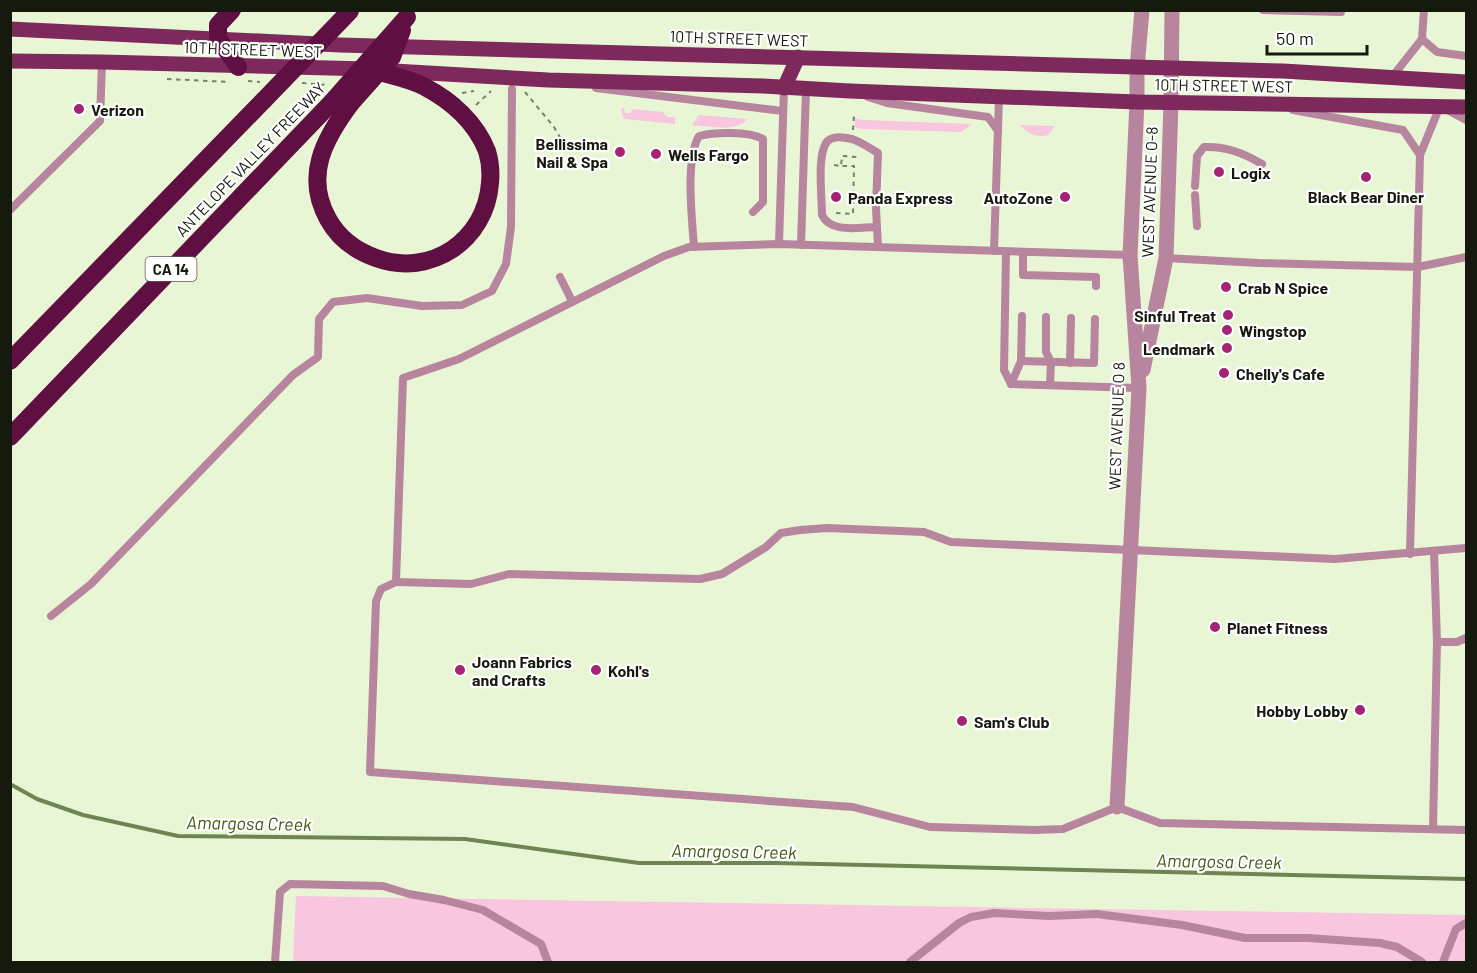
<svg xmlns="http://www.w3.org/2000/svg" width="1477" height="973" font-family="Barlow,sans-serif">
  <rect width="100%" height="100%" fill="#e8f6d5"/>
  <!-- green -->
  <g fill="#f9c6df">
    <path d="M621 108H624L625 113H631L632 109 663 112 667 117H675V124L625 119 623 117Z"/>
    <path d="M699 115 748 119C735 133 710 126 692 125Z"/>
    <path d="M855 118 863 120 972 124 961 132 861 129 855 127Z"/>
    <path d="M1020 125 1055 126 1048 135C1036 138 1029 134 1020 125Z"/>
    <path d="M296 896 1466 915V962H293Z"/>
  </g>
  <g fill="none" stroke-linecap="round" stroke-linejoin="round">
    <!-- stream -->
    <path stroke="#708453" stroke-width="4" d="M10 784 37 799 83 815 178 836 465 839 639 863H776L1466 879"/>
    <!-- path -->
    <g stroke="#77806b" stroke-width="2" stroke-dasharray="4.5 4.5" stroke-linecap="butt">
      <path d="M167 79 230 82"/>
      <path d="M248 81 260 82"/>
      <path d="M302 83 326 85"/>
      <path d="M525 92 554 127 565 146"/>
      <path d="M462 93 474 91"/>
      <path d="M476 105 491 91"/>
      <path d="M853 130 854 115"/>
      <path d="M834 165 841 166 842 156 857 157"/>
      <path d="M836 213 853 214 854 166H841"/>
    </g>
    <!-- service -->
    <g stroke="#b7859e" stroke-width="8">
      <path d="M1263 10 1341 12V10"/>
      <path d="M1422 39 1437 52 1466 56"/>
      <path d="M1392 77 1422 39 1424 10"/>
      <path d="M596 88 783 111"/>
      <path d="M868 97 887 103 988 117 998 131"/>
      <path d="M1293 110 1403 130 1420 155"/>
      <path d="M1195 186 1197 156 1204 147C1226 146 1243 153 1262 164"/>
      <path d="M1195 195 1197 226"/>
      <path d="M10 210 100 121 102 62"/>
      <path d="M877 227C860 227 831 234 822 215 822 198 817 157 826 143 831 135 844 137 852 139 861 142 870 148 878 153L876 208 878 247"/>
      <path d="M779 244 784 88"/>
      <path d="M801 245 806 89"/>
      <path d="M694 247C692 219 685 159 699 136 714 132 749 131 763 139V202L753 212"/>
      <path d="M994 251 999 97"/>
      <path d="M1006 252 1004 370 1011 384"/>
      <path d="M1023 252V275L1096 277V286"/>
      <path d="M1130 255 779 244 689 247 664 256 459 359 403 378 396 582 471 584 509 574 700 579 722 574 766 547 781 533 800 530 827 528 924 532 951 542 1335 559 1466 548"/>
      <path d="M1166 258 1259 263 1418 267 1466 257"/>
      <path d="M560 277 572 301"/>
      <path d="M1046 317V352L1051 362 1050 385"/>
      <path d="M1021 361 1094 363 1095 319"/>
      <path d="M1070 363 1071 318"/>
      <path d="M1011 384 1139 388"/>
      <path d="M1011 384 1021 361 1022 316"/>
      <path d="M1410 554 1420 155 1440 106 1466 120"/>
      <path d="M396 582 381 589 376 601 370 772 853 807 930 827 1035 830 1063 829 1117 807 1160 823 1466 830"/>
      <path d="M51 616 91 584 293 375 318 357 319 319 333 302 367 298 422 306 462 305 492 291 506 264 511 227 512 89"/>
      <path d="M1437 642H1457L1466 638"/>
      <path d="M1433 829 1437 642 1434 551"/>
      <path d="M275 962 280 892 290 884 383 886 409 894 444 900 483 910 541 944 548 962"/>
      <path d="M910 962 959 923 971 917 994 913 1049 916 1097 914 1182 925 1245 938H1308L1380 943 1397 947 1422 962"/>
      <path d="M1443 962 1456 929 1466 923"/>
    </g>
    <!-- minor -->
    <g stroke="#b7859e" stroke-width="15">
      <path d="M1143 370 1166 258 1171 103"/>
      <path d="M1117 807 1139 388 1130 255 1137 102"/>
    </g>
    <!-- tertiary -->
    <g stroke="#b7859e" stroke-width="15">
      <path d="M1137 102V68L1142 10"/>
      <path d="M1171 103 1172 10"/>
    </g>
    <!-- primary -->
    <g stroke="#7e295b" stroke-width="15">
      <path d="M10 29 340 45 1283 71 1466 82"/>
      <path d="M10 61 102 62 367 69"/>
      <path d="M394 71 548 80 763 86 850 91 1137 102 1466 107"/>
      <path d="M784 88 798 57"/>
    </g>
    <!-- motorway -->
    <g stroke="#5f0f41" stroke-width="18">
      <path d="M232 10 218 25V38L238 67"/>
      <path d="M351 103C324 139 304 176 328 219 339 239 356 251 376 258 431 278 486 240 490 183 491 173 490 161 487 151 476 123 452 101 425 87 409 78 387 75 369 69"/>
      <path d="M10 361 264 100"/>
      <path d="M10 437 332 102"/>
    </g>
    <!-- motorway-bridge -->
    <g stroke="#5f0f41" stroke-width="18">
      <path d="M264 100 350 11"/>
      <path d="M332 102 407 17"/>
      <path d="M351 103 392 57 402 30"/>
    </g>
  </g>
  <!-- markers -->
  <g fill="#a42373" stroke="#fff" stroke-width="2">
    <circle cx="79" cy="109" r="6"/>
    <circle cx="620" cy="152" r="6"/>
    <circle cx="656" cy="154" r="6"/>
    <circle cx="1219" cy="172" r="6"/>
    <circle cx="1366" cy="177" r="6"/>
    <circle cx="836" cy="197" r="6"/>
    <circle cx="1065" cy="197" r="6"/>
    <circle cx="1226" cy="287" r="6"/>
    <circle cx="1228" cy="315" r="6"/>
    <circle cx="1227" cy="330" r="6"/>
    <circle cx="1227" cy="348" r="6"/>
    <circle cx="1224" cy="373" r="6"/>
    <circle cx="1215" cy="627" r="6"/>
    <circle cx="460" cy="670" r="6"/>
    <circle cx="596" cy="670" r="6"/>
    <circle cx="1360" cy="710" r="6"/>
    <circle cx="962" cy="721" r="6"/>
  </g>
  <g text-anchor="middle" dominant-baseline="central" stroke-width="4.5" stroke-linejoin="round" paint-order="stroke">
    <!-- shield labels -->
    <rect fill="#fff" stroke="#5b5e56" stroke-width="1.5" x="145.5" y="257" width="51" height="24" rx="4.5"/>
    <g font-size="15" font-weight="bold" fill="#15190e">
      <text x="171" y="269">CA 14</text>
    </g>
    <!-- street labels -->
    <g font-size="16" fill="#15190e" stroke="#fff">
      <text transform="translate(739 38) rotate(2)">10TH STREET WEST</text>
      <text transform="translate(253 49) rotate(2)">10TH STREET WEST</text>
      <text transform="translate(1224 85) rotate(1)">10TH STREET WEST</text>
      <text transform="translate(250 159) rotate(-46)">ANTELOPE VALLEY FREEWAY</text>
      <text transform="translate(1149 192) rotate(-88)">WEST AVENUE O-8</text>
      <text transform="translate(1116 426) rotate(-88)">WEST AVENUE O 8</text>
    </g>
    <!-- poi labels -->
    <g font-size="16" font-weight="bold" fill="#15190e" stroke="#fff" text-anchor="start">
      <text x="91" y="109">Verizon</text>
      <text x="608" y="143" text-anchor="end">Bellissima<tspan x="608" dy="18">Nail &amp; Spa</tspan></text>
      <text x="668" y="154">Wells Fargo</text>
      <text x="1231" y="172">Logix</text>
      <text x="1366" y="196" text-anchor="middle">Black Bear Diner</text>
      <text x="848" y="197">Panda Express</text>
      <text x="1053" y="197" text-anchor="end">AutoZone</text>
      <text x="1238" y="287">Crab N Spice</text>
      <text x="1216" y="315" text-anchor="end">Sinful Treat</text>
      <text x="1239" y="330">Wingstop</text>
      <text x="1215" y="348" text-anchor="end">Lendmark</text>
      <text x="1236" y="373">Chelly's Cafe</text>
      <text x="1227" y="627">Planet Fitness</text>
      <text x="472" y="661">Joann Fabrics<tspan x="472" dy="18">and Crafts</tspan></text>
      <text x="608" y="670">Kohl's</text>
      <text x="1348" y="710" text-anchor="end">Hobby Lobby</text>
      <text x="974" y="721">Sam's Club</text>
    </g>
    <!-- water labels -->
    <g font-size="18" font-style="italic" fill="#445b15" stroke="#fff">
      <text transform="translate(249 823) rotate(1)">Amargosa Creek</text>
      <text transform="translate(734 851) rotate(1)">Amargosa Creek</text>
      <text transform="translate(1219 861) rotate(1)">Amargosa Creek</text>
    </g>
  </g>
  <!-- border -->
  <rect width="1477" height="973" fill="none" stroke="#15190e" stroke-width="24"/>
  <!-- scale -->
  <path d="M1267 45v9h100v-9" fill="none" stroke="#15190e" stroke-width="3"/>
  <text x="1276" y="45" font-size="18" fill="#15190e" stroke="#ffffff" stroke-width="4.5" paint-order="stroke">50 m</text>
</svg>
